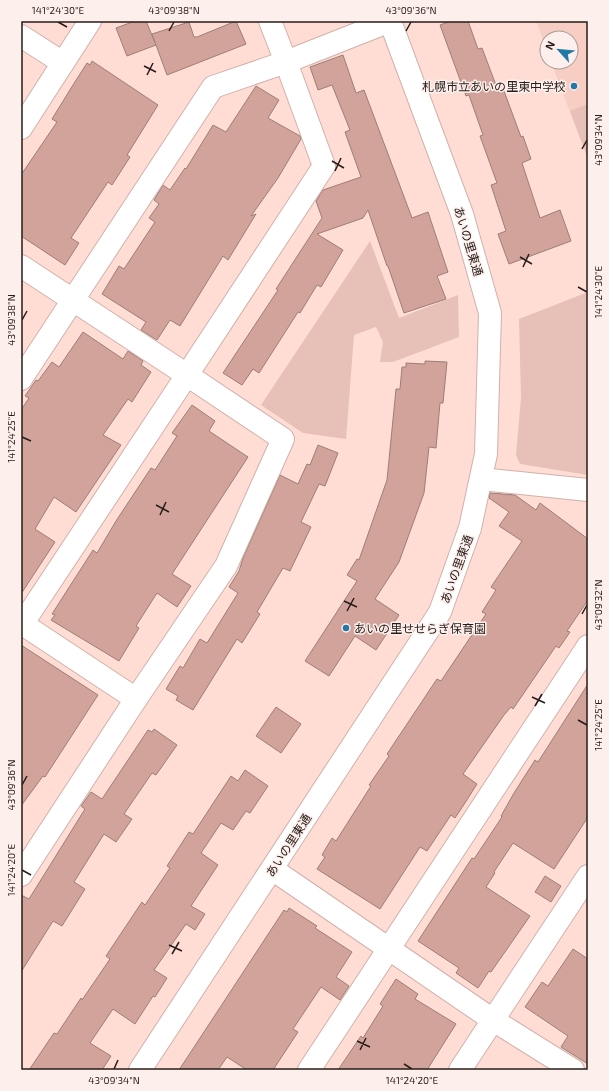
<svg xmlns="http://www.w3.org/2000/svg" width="609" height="1091" font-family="'Exo 2','Noto Sans JP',sans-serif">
  <rect width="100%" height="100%" fill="#ffddd5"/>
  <!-- built -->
  <path fill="#f7cdc4" d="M536 21H588V159L551 62H571V38H547V51Z"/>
  <!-- green -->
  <g fill="#e7c0b8">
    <path d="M588 104V159L570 111Z"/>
    <path d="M370 241 399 318 458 295 459 337 393 362H380L383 342 376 327 354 335 346 439 303 433 261 405Z"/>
    <path d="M588 292V475L520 464 516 455 521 398 519 319Z"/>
  </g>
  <!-- building -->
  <g fill="#d1a39a" stroke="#9d7e78">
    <path d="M135 21H146L156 45 127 56 116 28Z"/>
    <path d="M236 21 246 44 167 75 152 34 189 22 194 37H197Z"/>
    <path d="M451 21H468L478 49 482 48 499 93 504 91 521 137 523 136 531 159 522 163 540 218 560 210 571 241 509 264 498 234 506 231 491 185 497 183 480 136 483 135 469 95 466 96 440 25Z"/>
    <path d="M343 55 356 93 364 90 412 218 428 212 448 272 437 276 446 299 404 313 388 266H387L368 210 363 218 317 234 343 250 321 287 317 285 300 313 298 312 259 373 253 369 242 385 223 373 278 290 276 289 322 218 316 201 323 190 361 177 345 132 350 130 332 85 318 90 310 67Z"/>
    <path d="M92 61 158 105 127 155 130 157 112 185 108 182 71 238 79 243 65 265 21 236V175L57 122 52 119 73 85 87 63 90 65Z"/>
    <path d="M256 86 279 100 268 118 300 136 301 139 278 178 251 216 256 214 228 260 223 256 180 326 170 320 157 340 141 330 146 322 102 294 119 266 124 269 155 222 149 218 159 204 154 200 163 185 170 190 185 168 186 169 213 125 226 132Z"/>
    <path d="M83 332 123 359 128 351 143 361 141 365 151 372 132 402 128 399 103 435 121 445 76 512 54 497 35 529 55 542 21 594V410L29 398 25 396 36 380 38 381 52 362 59 367Z"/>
    <path d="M425 361 447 362 443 403H440L436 448 429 447 424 493 399 562 375 599 399 615 376 650 355 636 329 676 305 661 357 581 347 575 357 559 359 560 387 480 396 389H400L402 367H406V363L425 364Z"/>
    <path d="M192 405 215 421 209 431 248 457 172 574 191 586 177 607 157 593 136 626 139 628 119 661 51 620 55 615 52 614 93 550 97 553 116 521 151 468 155 470 177 436 172 433Z"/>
    <path d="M318 445 338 453 325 486 319 484 301 522 311 527 290 571 283 568 257 612 260 614 242 643 237 639 193 710 176 700 178 696 166 689 180 666 183 668 200 639 207 643 238 593 229 587 239 571 243 558 280 475 298 484 307 464 310 465Z"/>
    <path d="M490 493 515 495 536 510 540 503 588 539V600L567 631 570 632 559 648 556 646 513 709 511 707 504 715 463 774 477 784 463 806 455 818 451 815 427 851 420 847 380 909 317 869 325 857 322 855 332 838 336 841 371 786 369 785 389 756 387 754 437 679 441 681 486 614 482 612 496 590 491 587 522 541 499 526 509 512 489 498Z"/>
    <path d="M21 645 98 695 45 777 43 776 21 806Z"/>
    <path d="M588 684V817L554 869 513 843 494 872 495 873 486 887 530 916 491 972 489 971 478 988 456 973 459 968 418 941 472 858 474 859 502 817 501 816 514 793 535 760 538 762Z"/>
    <path d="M276 707 301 724 281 753 256 736Z"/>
    <path d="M154 729 177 745 156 775 152 773 124 814 132 819 116 842 104 834 74 882 85 889 62 926 53 921 21 972V895L29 899 85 809 81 806 91 792 102 799 148 730 152 732Z"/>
    <path d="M245 770 268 786 250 813 246 811 233 830 221 823 201 853 218 865 191 906 205 914 195 930 186 924 154 970 167 978 155 997 153 996 135 1024 113 1009 90 1043 111 1056 102 1070H29L54 1033 57 1034 81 998 82 1000 110 959 106 956 142 902 145 905 170 868 167 866 189 832 193 834 231 776 238 781Z"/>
    <path d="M545 876 561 886 551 902 535 892Z"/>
    <path d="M289 908 317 926 315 928 352 952 336 977 349 986 340 1000 321 987 293 1029 298 1032 273 1070H247L227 1057 218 1070H179L284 910 287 912Z"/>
    <path d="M573 949 588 959V1064L561 1047 568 1036 525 1007 542 982 548 986Z"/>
    <path d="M396 979 418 994 415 999 456 1024 427 1070H338L361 1036 363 1038 383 1006 380 1004Z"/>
  </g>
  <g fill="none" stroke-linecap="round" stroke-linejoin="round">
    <defs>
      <g id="minor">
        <path d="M21 36 63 63"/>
        <path d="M21 128 90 21"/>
        <path d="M21 266 187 375 324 166 286 62 270 21"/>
        <path d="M21 379 213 87 286 62 390 21"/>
        <path d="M481 479 588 490"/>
        <path d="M21 623 136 699"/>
        <path d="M21 626 187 375 283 439 226 566 136 699 21 875"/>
        <path d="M272 869 493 1020 573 1070"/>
        <path d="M309 1070 588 646"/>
        <path d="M460 1070 588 876"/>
      </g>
      <path id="tertiary" d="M140 1070 440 612 470 528 486 454 490 313 462 214 390 21"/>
    </defs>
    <!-- minor casing -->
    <use href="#minor" stroke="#d1b1aa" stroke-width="24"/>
    <!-- tertiary casing -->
    <use href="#tertiary" stroke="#d1b1aa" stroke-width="24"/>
    <!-- minor -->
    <use href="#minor" stroke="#fff" stroke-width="22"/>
    <!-- tertiary -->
    <use href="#tertiary" stroke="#fff" stroke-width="22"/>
  </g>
  <!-- ticks -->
  <path fill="none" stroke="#271c19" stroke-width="1.5" d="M58 22 67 27M169 31 174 22M406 31 411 22M144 66 156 72M147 75 153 63M582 149 587 140M332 161 344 168M335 171 341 158M520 257 532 264M523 267 529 254M578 287 587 292M22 320 27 311M22 437 31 441M156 505 169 512M160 515 166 502M344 601 357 607M347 611 354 598M582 614 587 605M532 697 545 703M535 706 542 694M578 720 587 725M22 785 27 776M22 870 31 875M169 945 182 951M172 954 179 942M357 1041 370 1047M360 1050 366 1038M404 1064 412 1069M114 1069 118 1060"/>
  <!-- markers -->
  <g fill="#2179a8" stroke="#fdefec" stroke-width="1.5">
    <circle cx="574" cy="86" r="4"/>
    <circle cx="346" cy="628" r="4"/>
  </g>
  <g text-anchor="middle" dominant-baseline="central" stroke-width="3" stroke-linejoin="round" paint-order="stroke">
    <!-- poi labels -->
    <g font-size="12" fill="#271c19" stroke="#fdefec" text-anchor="end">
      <text x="566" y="86">札幌市立あいの里東中学校</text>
      <text x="354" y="628" text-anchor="start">あいの里せせらぎ保育園</text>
    </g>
    <!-- street labels -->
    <g font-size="12" fill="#271c19" stroke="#fdefec">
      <text transform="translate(469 241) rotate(73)">あいの里東通</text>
      <text transform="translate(456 569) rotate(-70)">あいの里東通</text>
      <text transform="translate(288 845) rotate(-57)">あいの里東通</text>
    </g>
  </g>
  <!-- border -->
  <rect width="609" height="1091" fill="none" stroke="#fdefec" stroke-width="44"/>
  <!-- north arrow -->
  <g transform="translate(559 50) rotate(297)"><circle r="19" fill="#fdefec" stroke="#a79b98"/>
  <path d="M0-3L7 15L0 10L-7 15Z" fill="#2179a8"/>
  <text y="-6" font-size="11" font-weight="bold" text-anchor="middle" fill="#271c19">N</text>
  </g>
  <rect x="22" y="22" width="565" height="1047" fill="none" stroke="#271c19" stroke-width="1.5"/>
  <g font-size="10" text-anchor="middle" fill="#271c19">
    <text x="58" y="14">141°24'30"E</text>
    <text x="174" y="14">43°09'38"N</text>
    <text x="411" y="14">43°09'36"N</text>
    <text transform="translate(598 140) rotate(-90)" y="4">43°09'34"N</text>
    <text transform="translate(598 292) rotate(-90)" y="4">141°24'30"E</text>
    <text transform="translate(11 320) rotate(-90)" y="4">43°09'38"N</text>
    <text transform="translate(11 437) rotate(-90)" y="4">141°24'25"E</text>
    <text transform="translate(598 605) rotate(-90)" y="4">43°09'32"N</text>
    <text transform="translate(598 725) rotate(-90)" y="4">141°24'25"E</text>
    <text transform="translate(11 785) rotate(-90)" y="4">43°09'36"N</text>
    <text transform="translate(11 870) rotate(-90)" y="4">141°24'20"E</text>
    <text x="114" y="1084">43°09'34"N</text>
    <text x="412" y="1084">141°24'20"E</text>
  </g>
</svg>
